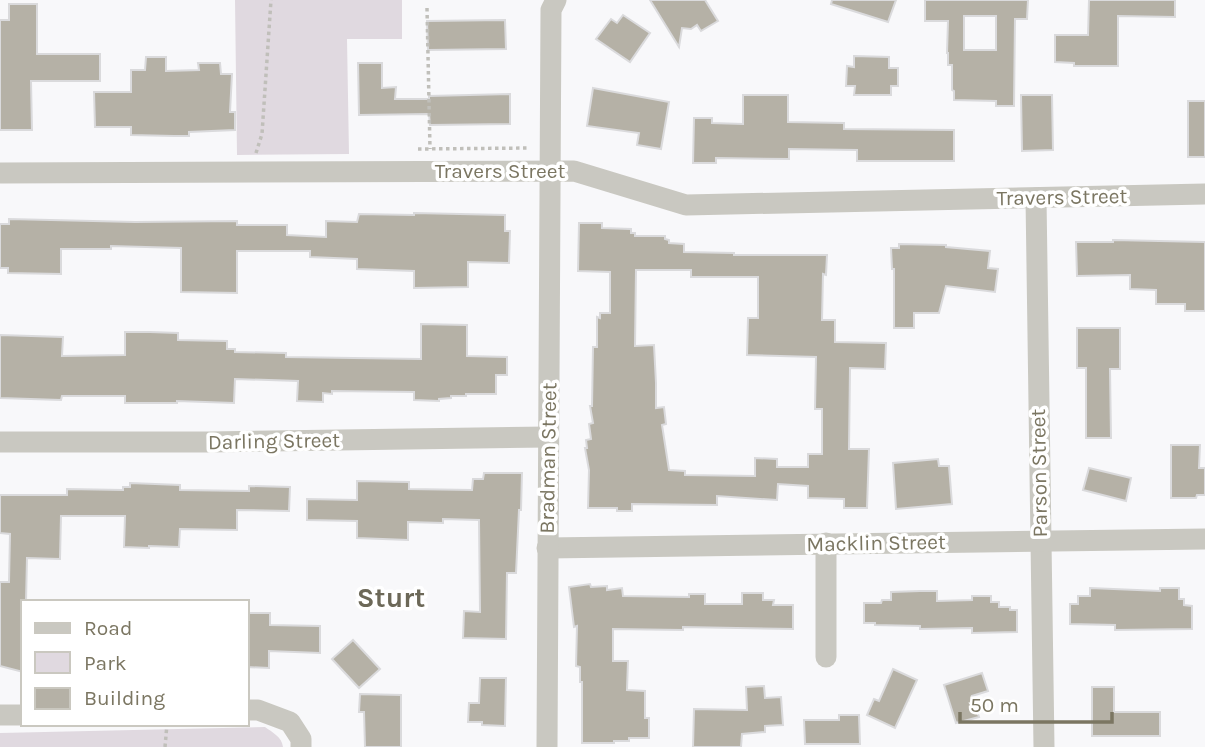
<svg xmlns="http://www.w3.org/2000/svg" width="1205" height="747" font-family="Karla,sans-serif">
  <rect width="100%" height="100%" fill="#f8f8fa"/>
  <!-- green -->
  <g fill="#e0d9e0">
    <path d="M235 0H402V39H347L349 154 237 155Z"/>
    <path d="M265 727C272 732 282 737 283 747H0V733Z"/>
  </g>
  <!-- building -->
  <g fill="#b5b1a6" stroke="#dadadc" stroke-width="2" fill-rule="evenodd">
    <path d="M650 0H705L718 21 701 31 697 25 691 29 682 28 679 47Z"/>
    <path d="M832 0H896L888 22 831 4Z"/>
    <path d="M925 0H1028L1027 19H1015L1014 106H996V101L954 100V91L952 90V65H948V53H947L948 21H925ZM964 16H996V50H964Z"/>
    <path d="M1089 0H1175V17L1118 16V66H1074V63L1055 62V35H1088Z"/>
    <path d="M9 4H37V54H100V81H31L32 130H0V20H9Z"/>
    <path d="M623 15 650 33 630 62 596 39 611 19 617 23Z"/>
    <path d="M505 20 506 49 428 50 427 21Z"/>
    <path d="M854 56 889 57V68H898V86H891V95H854L855 86H846L847 66 854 67Z"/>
    <path d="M146 57H166V71L199 70 198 63H220L221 74H232L230 112H235V130L189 132V136H174L131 135V127H95L94 92H131V70H145Z"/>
    <path d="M358 63H382V88L396 87 395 99H429V96L510 94V124L430 125 429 114 359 115Z"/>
    <path d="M593 88 669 102 661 149 637 145 639 133 587 126Z"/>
    <path d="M743 95H788V122L844 123V129L954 130V161H857V150L789 149V159L716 158V163H693L694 118H712V123L743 124Z"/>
    <path d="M1021 95H1052L1053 150 1022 151Z"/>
    <rect x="1188" y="101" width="17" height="56"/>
    <path d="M414 213 505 215V231H510L509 263 468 262V287L414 288V271L357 269V259L310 257V251H237V293L181 292V248L111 246V249H61V274L8 273V268H0V224H9V219L135 222 237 221V225H287V235L326 237V221L357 222 359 214 414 215Z"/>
    <path d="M579 223H602V228L631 229V233H635V236H665V239L669 240V243L684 244V252L734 253V255H827L826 275 823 274 822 320H835V342L886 343 885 369 850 368 849 449H869L867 508H844V499L808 498V486L778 484 777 500 717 496V505L632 504V511H617V508H588L589 470 585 448H587L586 440 591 439 589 424 593 423 590 406H592L593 347H597V317L600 318V313H610V272L578 271ZM636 270H691V277H758V318H748L747 355 816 357 815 409H822V454H808V467H777V459L755 458V476L685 475V471L669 470 662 425 666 424 664 407 656 408V383L654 345 635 346Z"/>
    <path d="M1113 240 1205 242V311H1185V304H1156V290L1130 289V275L1077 276 1076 242H1113Z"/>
    <path d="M899 244 946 245V247L990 251 988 268 998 269 995 292 946 286 939 313H914V328H894V269H892L891 248H899Z"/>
    <path d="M421 324 467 325V356L507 357V375H496V394H466V396H451V398L439 399V401L414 400V392L332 391V394L323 393V402L297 401 298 381 235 379 234 403 177 401V403H125V396H62L61 400 0 398V335L63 337 62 356 125 355V332H150L178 333V340L227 341V349H235V352L286 353V357L421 359Z"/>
    <path d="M1077 328H1120V369H1110L1111 438H1086V368H1077Z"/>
    <path d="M1171 445H1200L1199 468H1205V495H1197L1196 498H1171Z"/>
    <path d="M938 459 939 466H949L952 504 896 509 893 463Z"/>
    <path d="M1089 468 1131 478 1126 501 1083 490Z"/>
    <path d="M484 473H522L521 510H519L516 573H507L506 639 463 638 464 611 480 612 479 520 443 519V523L408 522V540L357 538V521L307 520V499L357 500V481L409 482V489L472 490 473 479H483Z"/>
    <path d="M130 483 180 485V490L249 491V486L290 487 289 511 237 510V530L180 529 179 547 149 546V548L124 547 125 516H61L60 559 27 558 26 602H23V672L0 666V582H9L10 534 0 533V495H67V489L123 490V487H130Z"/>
    <path d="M590 584 591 587 607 586V590L622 588 623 596 689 597V594H705V604H742V593H763V600H774L773 605H793V629L683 627V630L613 629V661H628L627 690 645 691V718H649V738H629V741H614V743H582V682H580V667L576 666 577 626 574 627 569 587Z"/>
    <path d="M1090 588 1160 591V588H1179V599H1184V605L1192 606V629L1115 630V625L1070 624V604H1078V596H1090Z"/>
    <path d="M920 591H937V601L972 600V596H991V602H999V607H1010V610H1017V632L972 633V628L920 629V626L875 625V623H864V603H881L882 600H891V592Z"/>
    <path d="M247 613H270V625L320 626V653L269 651V668L247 667Z"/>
    <path d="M353 640 380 669 359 688 332 659Z"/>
    <path d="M893 669 917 680 895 728 867 715 874 699 879 701Z"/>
    <path d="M982 673 988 691 972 696 979 717 956 723 944 685Z"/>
    <path d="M480 678H506L505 726 482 725V722H468L469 703H479Z"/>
    <path d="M764 686 765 698 781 697 783 725 765 726V732L742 734 741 747H693L694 709 747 710 746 687Z"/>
    <path d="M1092 687H1114V712H1160V736H1092Z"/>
    <path d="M360 694 401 695V747H365L364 712H359Z"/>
    <path d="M839 715H859L860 744H805L804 720H839Z"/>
  </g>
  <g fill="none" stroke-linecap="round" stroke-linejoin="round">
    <!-- path -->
    <g stroke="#c0bfba" stroke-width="3.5" stroke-dasharray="3.5 3.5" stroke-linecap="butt">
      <path d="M427 8 430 149"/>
      <path d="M418 149 530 148"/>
      <path d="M256 153 262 134 271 0"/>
      <path d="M165 747 167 724"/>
    </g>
    <!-- minor -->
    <g stroke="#c9c8c1" stroke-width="21">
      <path d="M0 173 574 171 686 205 1205 194"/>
      <path d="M1036 198 1044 747"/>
      <path d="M0 442H209L548 437"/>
      <path d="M547 548 1205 539"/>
      <path d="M826 657V543"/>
      <path d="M247 710H258L290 722 301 739V747"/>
      <path d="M0 715H23"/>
      <path d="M547 747 551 10 556 0"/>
    </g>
  </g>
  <g text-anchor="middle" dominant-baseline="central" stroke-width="7" stroke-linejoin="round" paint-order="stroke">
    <!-- street labels -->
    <g font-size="21" fill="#7b7662" stroke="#fff">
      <text x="500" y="171">Travers Street</text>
      <text transform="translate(1062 197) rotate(-1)">Travers Street</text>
      <text transform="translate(274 441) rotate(-1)">Darling Street</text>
      <text transform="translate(548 458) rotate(-89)">Bradman Street</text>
      <text transform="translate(1039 473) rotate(-91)">Parson Street</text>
      <text transform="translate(876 543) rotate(-1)">Macklin Street</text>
    </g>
    <!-- district labels -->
    <g font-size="28" font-weight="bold" fill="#6c6858" stroke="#fff">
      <text x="391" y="597">Sturt</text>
    </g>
  </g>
  <!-- legend -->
  <rect x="21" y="600" width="228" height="126" fill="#ffffff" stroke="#cac8c0" stroke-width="2"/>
  <rect x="35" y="623" width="35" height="10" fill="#c9c8c1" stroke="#cac8c0" stroke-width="2"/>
  <text x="84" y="635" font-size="21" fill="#7b7662">Road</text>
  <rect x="35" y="652" width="35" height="21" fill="#e0d9e0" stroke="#cac8c0" stroke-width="2"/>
  <text x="84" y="670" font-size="21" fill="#7b7662">Park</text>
  <rect x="35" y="688" width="35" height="21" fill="#b5b1a6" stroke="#cac8c0" stroke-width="2"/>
  <text x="84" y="705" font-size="21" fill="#7b7662">Building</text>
  <!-- scale -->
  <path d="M960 712v10h152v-10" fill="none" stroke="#7b7662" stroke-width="3.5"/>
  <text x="970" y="712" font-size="21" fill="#7b7662" stroke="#ffffff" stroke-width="5" paint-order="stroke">50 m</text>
</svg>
